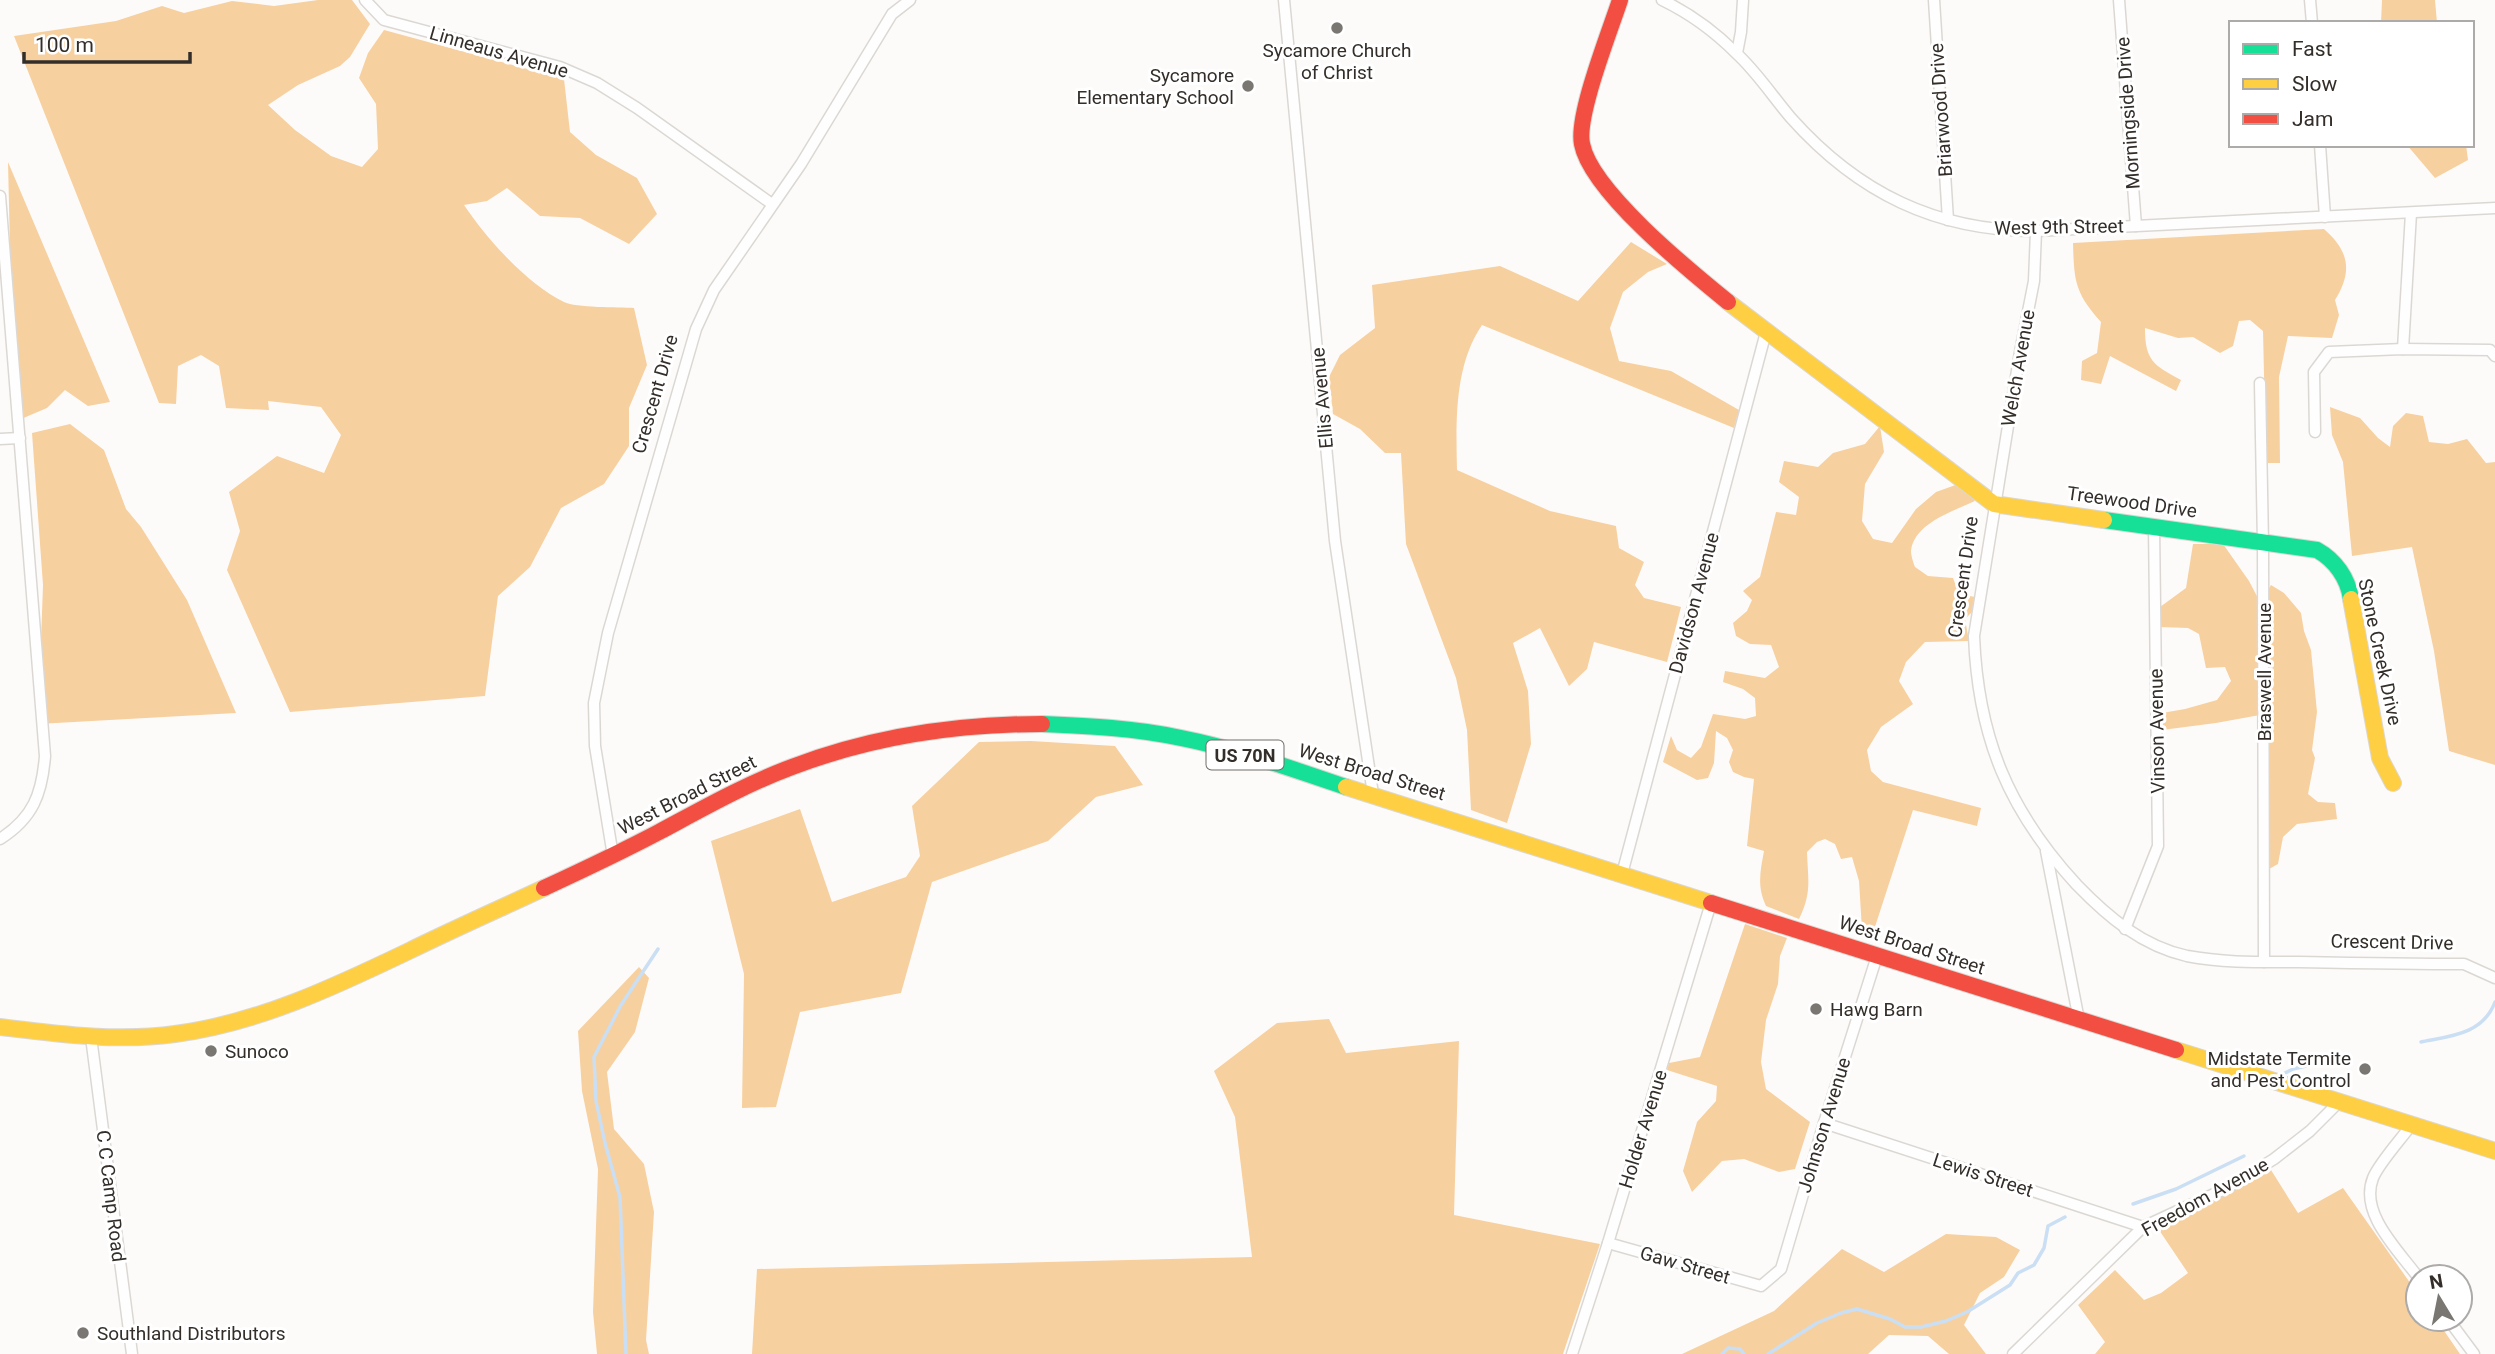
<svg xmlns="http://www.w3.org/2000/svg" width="2495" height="1354" font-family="Roboto,sans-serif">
  <rect width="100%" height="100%" fill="#fdfbf9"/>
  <!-- forest -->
  <g fill="#f7d0a0">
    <path d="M318 0H352L370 24 350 57 340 66 298 85 268 105 295 130 331 156 362 167 378 149 376 104 359 78 368 53 384 30 564 79 570 132 596 155 637 178 657 214 629 244 580 218 540 216 507 188 487 201 464 205C487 239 527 284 564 302 576 308 618 307 634 308L647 365 629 408V446L604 484 561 508 530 567 498 596 485 696 290 712 227 570 240 531 229 492 277 456 324 473 341 435 321 407 268 401 269 410 226 408 219 366 201 355 178 366 176 404 159 403 14 36 116 21 162 6 184 13 232 1 274 6Z"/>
    <path d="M2382 0H2435L2437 23H2381Z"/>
    <path d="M2407 145H2466L2468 160 2435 178Z"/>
    <path d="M8 162 110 402 88 406 65 390 47 408 14 422Z"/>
    <path d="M2324 229C2349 251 2353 271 2335 300L2339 315 2332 338 2288 336 2279 377 2280 463H2266L2263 331 2250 320 2239 321 2233 346 2220 353 2193 337 2178 338 2145 328C2145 360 2153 365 2181 380L2176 391 2110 356 2101 384 2081 380 2082 361 2097 353 2101 322C2075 293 2074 281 2073 243Z"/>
    <path d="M1631 242 1667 264 1648 272 1623 292 1610 328 1619 361 1671 371 1739 410 1734 428 1482 325C1454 366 1456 422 1457 470L1550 511 1616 526 1619 548 1644 562 1635 585 1644 598 1681 607 1667 662 1594 642 1587 669 1569 686 1540 628 1513 643 1528 691 1531 744 1507 823 1471 810 1467 730 1456 678 1406 544 1401 453H1385L1360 429 1333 414 1329 377 1340 355 1375 328 1372 285 1500 266 1578 301Z"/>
    <path d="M2330 407 2360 418 2378 438 2390 447 2393 426 2406 413 2423 416 2429 442 2448 444 2467 439 2486 463 2495 462V765L2449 751 2434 651 2412 547 2352 556 2343 462 2332 435Z"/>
    <path d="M70 424 104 450 126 509 141 527 187 600 236 713 38 724 43 585 32 433Z"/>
    <path d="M1880 426 1884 452 1865 484 1862 521 1873 539 1892 543 1916 509 1936 492 1961 483 1975 501C1954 511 1914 523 1911 551 1911 555 1913 562 1915 567L1928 576 1953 578 1959 594 1975 597 1972 612 1965 619 1969 641 1925 642 1906 662 1899 681 1913 704 1881 727 1867 750 1871 771 1883 782 1981 808 1977 826 1913 810 1871 939 1862 930 1859 881 1852 857 1841 859 1835 844 1825 839 1817 842 1807 852C1808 880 1812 893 1799 919L1766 906C1757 887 1760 872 1764 851L1747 846 1754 779 1744 777 1733 772 1729 762 1733 750 1727 738 1716 731 1714 763 1708 778 1697 780 1663 762 1671 736 1677 750 1691 758 1701 747 1713 714 1745 719 1756 716 1755 698 1743 689 1723 682 1725 671 1765 678 1779 667 1771 645 1750 644 1736 636 1733 623 1747 611 1752 600 1743 591 1760 577 1776 512 1796 515 1799 497 1779 482 1784 461 1818 467 1833 453 1865 444Z"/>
    <path d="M2193 544H2223L2249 581 2260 602V715L2216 723 2162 730V713L2185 709 2217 700 2231 681 2225 667 2206 668 2199 634 2188 628 2159 627 2160 607 2186 588Z"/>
    <path d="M2271 585 2284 593 2301 613 2304 631 2311 650 2317 712 2312 750 2315 758 2308 794 2318 802 2335 803 2337 819 2297 824 2283 837 2278 864 2269 869 2268 590Z"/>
    <path d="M1031 741 1115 746 1143 785 1096 797 1048 841 932 882 901 993 800 1012 776 1107 742 1108 744 974 711 841 800 809 832 902 906 877 920 856 912 806 979 742Z"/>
    <path d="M1745 924 1787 938 1780 956 1778 984 1766 1020 1761 1062 1766 1089 1810 1122 1795 1169 1779 1172 1744 1159 1722 1161 1692 1192 1683 1171 1697 1122 1716 1101 1717 1086 1667 1070 1669 1063 1700 1057Z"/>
    <path d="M639 967 649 978 635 1032 607 1072 614 1129 644 1164 654 1212 646 1340 649 1354H597L593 1312 598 1169 582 1091 578 1031Z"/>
    <path d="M1329 1019 1346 1053 1459 1041 1454 1215 1600 1244 1563 1354H752L757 1269 1252 1257 1235 1117 1214 1071 1277 1023Z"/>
    <path d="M2271 1170 2298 1213 2343 1188 2418 1294V1319H2436L2460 1354H2095L2105 1342 2078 1305 2115 1270 2144 1300 2161 1293 2188 1273 2157 1227Z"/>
    <path d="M1946 1234 1996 1237 2020 1250 2004 1277 1980 1293 1964 1325 1986 1354H1949L1928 1336 1889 1335 1868 1354H1682L1774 1311 1842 1249 1884 1272Z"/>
  </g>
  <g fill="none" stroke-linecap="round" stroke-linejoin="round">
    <!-- stream -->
    <g stroke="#cadff3" stroke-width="3.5">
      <path d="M2421 1042C2451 1036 2483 1034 2495 1002"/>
      <path d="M2283 1074 2293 1069 2341 1058"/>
      <path d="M2133 1204 2176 1189 2244 1156"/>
      <path d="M626 1354 620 1197 605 1143 596 1101 594 1057 621 1005 658 949"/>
      <path d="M1722 1354 1728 1348 1740 1349 1744 1354"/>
      <path d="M1768 1354 1817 1323 1841 1313 1857 1309 1890 1319 1905 1327H1921L1946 1321 1967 1312 2010 1285 2018 1273 2034 1265 2044 1248 2048 1226 2065 1217"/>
    </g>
    <defs>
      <g id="street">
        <path d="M365 0 384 20 560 67 597 83 637 108 772 204"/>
        <path d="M1284 0 1335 541 1373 794"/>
        <path d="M1662 0C1689 13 1715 32 1736 53 1757 72 1773 97 1791 118 1858 193 1936 231 2036 231L2495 208"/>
        <path d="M1934 0 1948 220"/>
        <path d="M2119 0 2136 226"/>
        <path d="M2310 0 2312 23"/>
        <path d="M1737 53 1741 32 1743 0"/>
        <path d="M2320 145 2325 217"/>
        <path d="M0 196 45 756C42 794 33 818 0 839"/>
        <path d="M2036 231 2034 281 2020 352 1974 636C1978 737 2008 810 2077 885 2108 917 2142 946 2187 956 2224 963 2261 962 2299 962 2354 963 2409 964 2464 964L2495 978"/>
        <path d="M2403 349 2411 213"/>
        <path d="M2260 383 2263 544 2264 962"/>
        <path d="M2315 432 2314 372 2329 352 2403 349 2490 350 2495 356"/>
        <path d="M0 439 20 438"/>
        <path d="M2046 851 2079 1020"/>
        <path d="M613 856 595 746 594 703 608 633 696 329 714 290 801 164 892 14 910 0"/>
        <path d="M1622 874 1766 332"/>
        <path d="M2125 929 2158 846 2154 526"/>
        <path d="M91 1037 132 1354"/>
        <path d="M1824 1123 2143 1227"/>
        <path d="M2412 1124C2402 1138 2379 1163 2373 1178 2359 1213 2398 1250 2418 1277"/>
        <path d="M1608 1243 1761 1286 1781 1269 1824 1123 1877 956"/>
        <path d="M2448 1319 2474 1354"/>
        <path d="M1572 1354 1608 1243 1711 903"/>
        <path d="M2013 1354 2143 1227 2227 1188 2274 1159 2310 1131 2339 1102"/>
      </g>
      <g id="fast">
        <path d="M2104 520 2317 550C2335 560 2348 578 2351 599"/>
        <path d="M1042 724C1089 726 1135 728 1181 738 1237 749 1292 769 1346 787"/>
      </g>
      <g id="slow">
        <path d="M1728 302 1994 504 2104 520"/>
        <path d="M2351 599 2380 758 2393 783"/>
        <path d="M1346 787 1711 903"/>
        <path d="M0 1027C58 1034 117 1042 175 1034 258 1023 334 987 409 951 454 929 499 909 544 888"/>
        <path d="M2176 1050 2495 1151"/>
      </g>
      <g id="jam">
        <path d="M1620 0C1610 31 1576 116 1582 144 1591 191 1690 271 1728 302"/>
        <path d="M544 888C583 870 621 852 659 832 702 809 746 784 792 767 871 737 959 724 1042 724"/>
        <path d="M1711 903 2176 1050"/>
      </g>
    </defs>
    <!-- street casing -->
    <use href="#street" stroke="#dbd8d4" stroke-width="13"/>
    <!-- fast casing -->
    <use href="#fast" stroke="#dbd8d4" stroke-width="18"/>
    <!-- slow casing -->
    <use href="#slow" stroke="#dbd8d4" stroke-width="18"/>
    <!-- jam casing -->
    <use href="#jam" stroke="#dbd8d4" stroke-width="18"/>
    <!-- street -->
    <use href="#street" stroke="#fffefe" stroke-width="10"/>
    <!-- fast -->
    <use href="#fast" stroke="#16e098" stroke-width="16"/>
    <!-- slow -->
    <use href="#slow" stroke="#ffcf43" stroke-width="16"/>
    <!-- jam -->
    <use href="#jam" stroke="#f24e42" stroke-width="16"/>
  </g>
  <!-- markers -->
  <g fill="#7a7672" stroke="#fff" stroke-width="2.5">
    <circle cx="1337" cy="28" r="7"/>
    <circle cx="1248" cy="86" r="7"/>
    <circle cx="1816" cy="1009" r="7"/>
    <circle cx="211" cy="1051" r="7"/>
    <circle cx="2365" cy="1069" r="7"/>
    <circle cx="83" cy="1333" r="7"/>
  </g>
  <g text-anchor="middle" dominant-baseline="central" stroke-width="6" stroke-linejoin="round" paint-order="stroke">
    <!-- shield labels -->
    <rect fill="#fff" stroke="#706d69" stroke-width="2" x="1206.5" y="740.5" width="77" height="29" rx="5"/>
    <g font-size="18" font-weight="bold" fill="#332e29">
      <text x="1245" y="755">US 70N</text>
    </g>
    <!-- poi labels -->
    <g font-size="19" fill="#332e29" stroke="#fff" text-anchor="start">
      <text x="1337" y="50" text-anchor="middle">Sycamore Church<tspan x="1337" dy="22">of Christ</tspan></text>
      <text x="1234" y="75" text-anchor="end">Sycamore<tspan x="1234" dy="22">Elementary School</tspan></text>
      <text x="1830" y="1009">Hawg Barn</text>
      <text x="225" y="1051">Sunoco</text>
      <text x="2351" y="1058" text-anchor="end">Midstate Termite<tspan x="2351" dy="22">and Pest Control</tspan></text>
      <text x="97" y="1333">Southland Distributors</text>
    </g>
    <!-- street labels -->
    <g font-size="19" fill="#332e29" stroke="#fff">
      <text transform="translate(499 52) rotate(16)">Linneaus Avenue</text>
      <text transform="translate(1941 110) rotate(-94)">Briarwood Drive</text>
      <text transform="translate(2128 113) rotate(-94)">Morningside Drive</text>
      <text transform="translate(2059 227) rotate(-1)">West 9th Street</text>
      <text transform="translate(2018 368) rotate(-80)">Welch Avenue</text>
      <text transform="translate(655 394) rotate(-74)">Crescent Drive</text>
      <text transform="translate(1322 398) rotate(-95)">Ellis Avenue</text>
      <text transform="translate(2132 502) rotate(8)">Treewood Drive</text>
      <text transform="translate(1963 577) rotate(-82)">Crescent Drive</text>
      <text transform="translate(1694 603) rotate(-75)">Davidson Avenue</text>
      <text transform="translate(2380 652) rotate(78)">Stone Creek Drive</text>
      <text transform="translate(2264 672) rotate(-90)">Braswell Avenue</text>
      <text transform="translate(2157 731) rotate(-91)">Vinson Avenue</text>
      <text transform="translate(1372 772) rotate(17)">West Broad Street</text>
      <text transform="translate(687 795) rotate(-27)">West Broad Street</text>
      <text transform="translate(2392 942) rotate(1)">Crescent Drive</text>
      <text transform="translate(1912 945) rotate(18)">West Broad Street</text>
      <text transform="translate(1824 1125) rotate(-73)">Johnson Avenue</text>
      <text transform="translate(1643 1129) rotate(-73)">Holder Avenue</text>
      <text transform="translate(1983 1175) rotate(18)">Lewis Street</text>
      <text transform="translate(111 1196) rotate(83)">C C Camp Road</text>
      <text transform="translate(2205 1197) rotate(-29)">Freedom Avenue</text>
      <text transform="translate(1685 1265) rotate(16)">Gaw Street</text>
    </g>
  </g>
  <!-- legend -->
  <rect x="2229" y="21" width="245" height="126" fill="#ffffff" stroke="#adaba9" stroke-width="2"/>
  <rect x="2243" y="44" width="35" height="10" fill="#16e098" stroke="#adaba9" stroke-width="2"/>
  <text x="2292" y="56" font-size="21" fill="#332e29">Fast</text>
  <rect x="2243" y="79" width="35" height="10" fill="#ffcf43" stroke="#adaba9" stroke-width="2"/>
  <text x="2292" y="91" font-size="21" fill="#332e29">Slow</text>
  <rect x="2243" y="114" width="35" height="10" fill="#f24e42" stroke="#adaba9" stroke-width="2"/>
  <text x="2292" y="126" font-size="21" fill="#332e29">Jam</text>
  <!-- north arrow -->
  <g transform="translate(2439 1298) rotate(350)"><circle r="33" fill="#ffffff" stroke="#adaba9" stroke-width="2"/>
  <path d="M0-5L12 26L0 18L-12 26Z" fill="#7a7672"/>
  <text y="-10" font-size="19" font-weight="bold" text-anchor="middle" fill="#332e29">N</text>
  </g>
  <!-- scale -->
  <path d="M24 52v10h166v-10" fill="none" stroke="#332e29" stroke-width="3.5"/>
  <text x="35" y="52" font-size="21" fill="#332e29" stroke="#ffffff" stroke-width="5" paint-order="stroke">100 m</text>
</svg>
